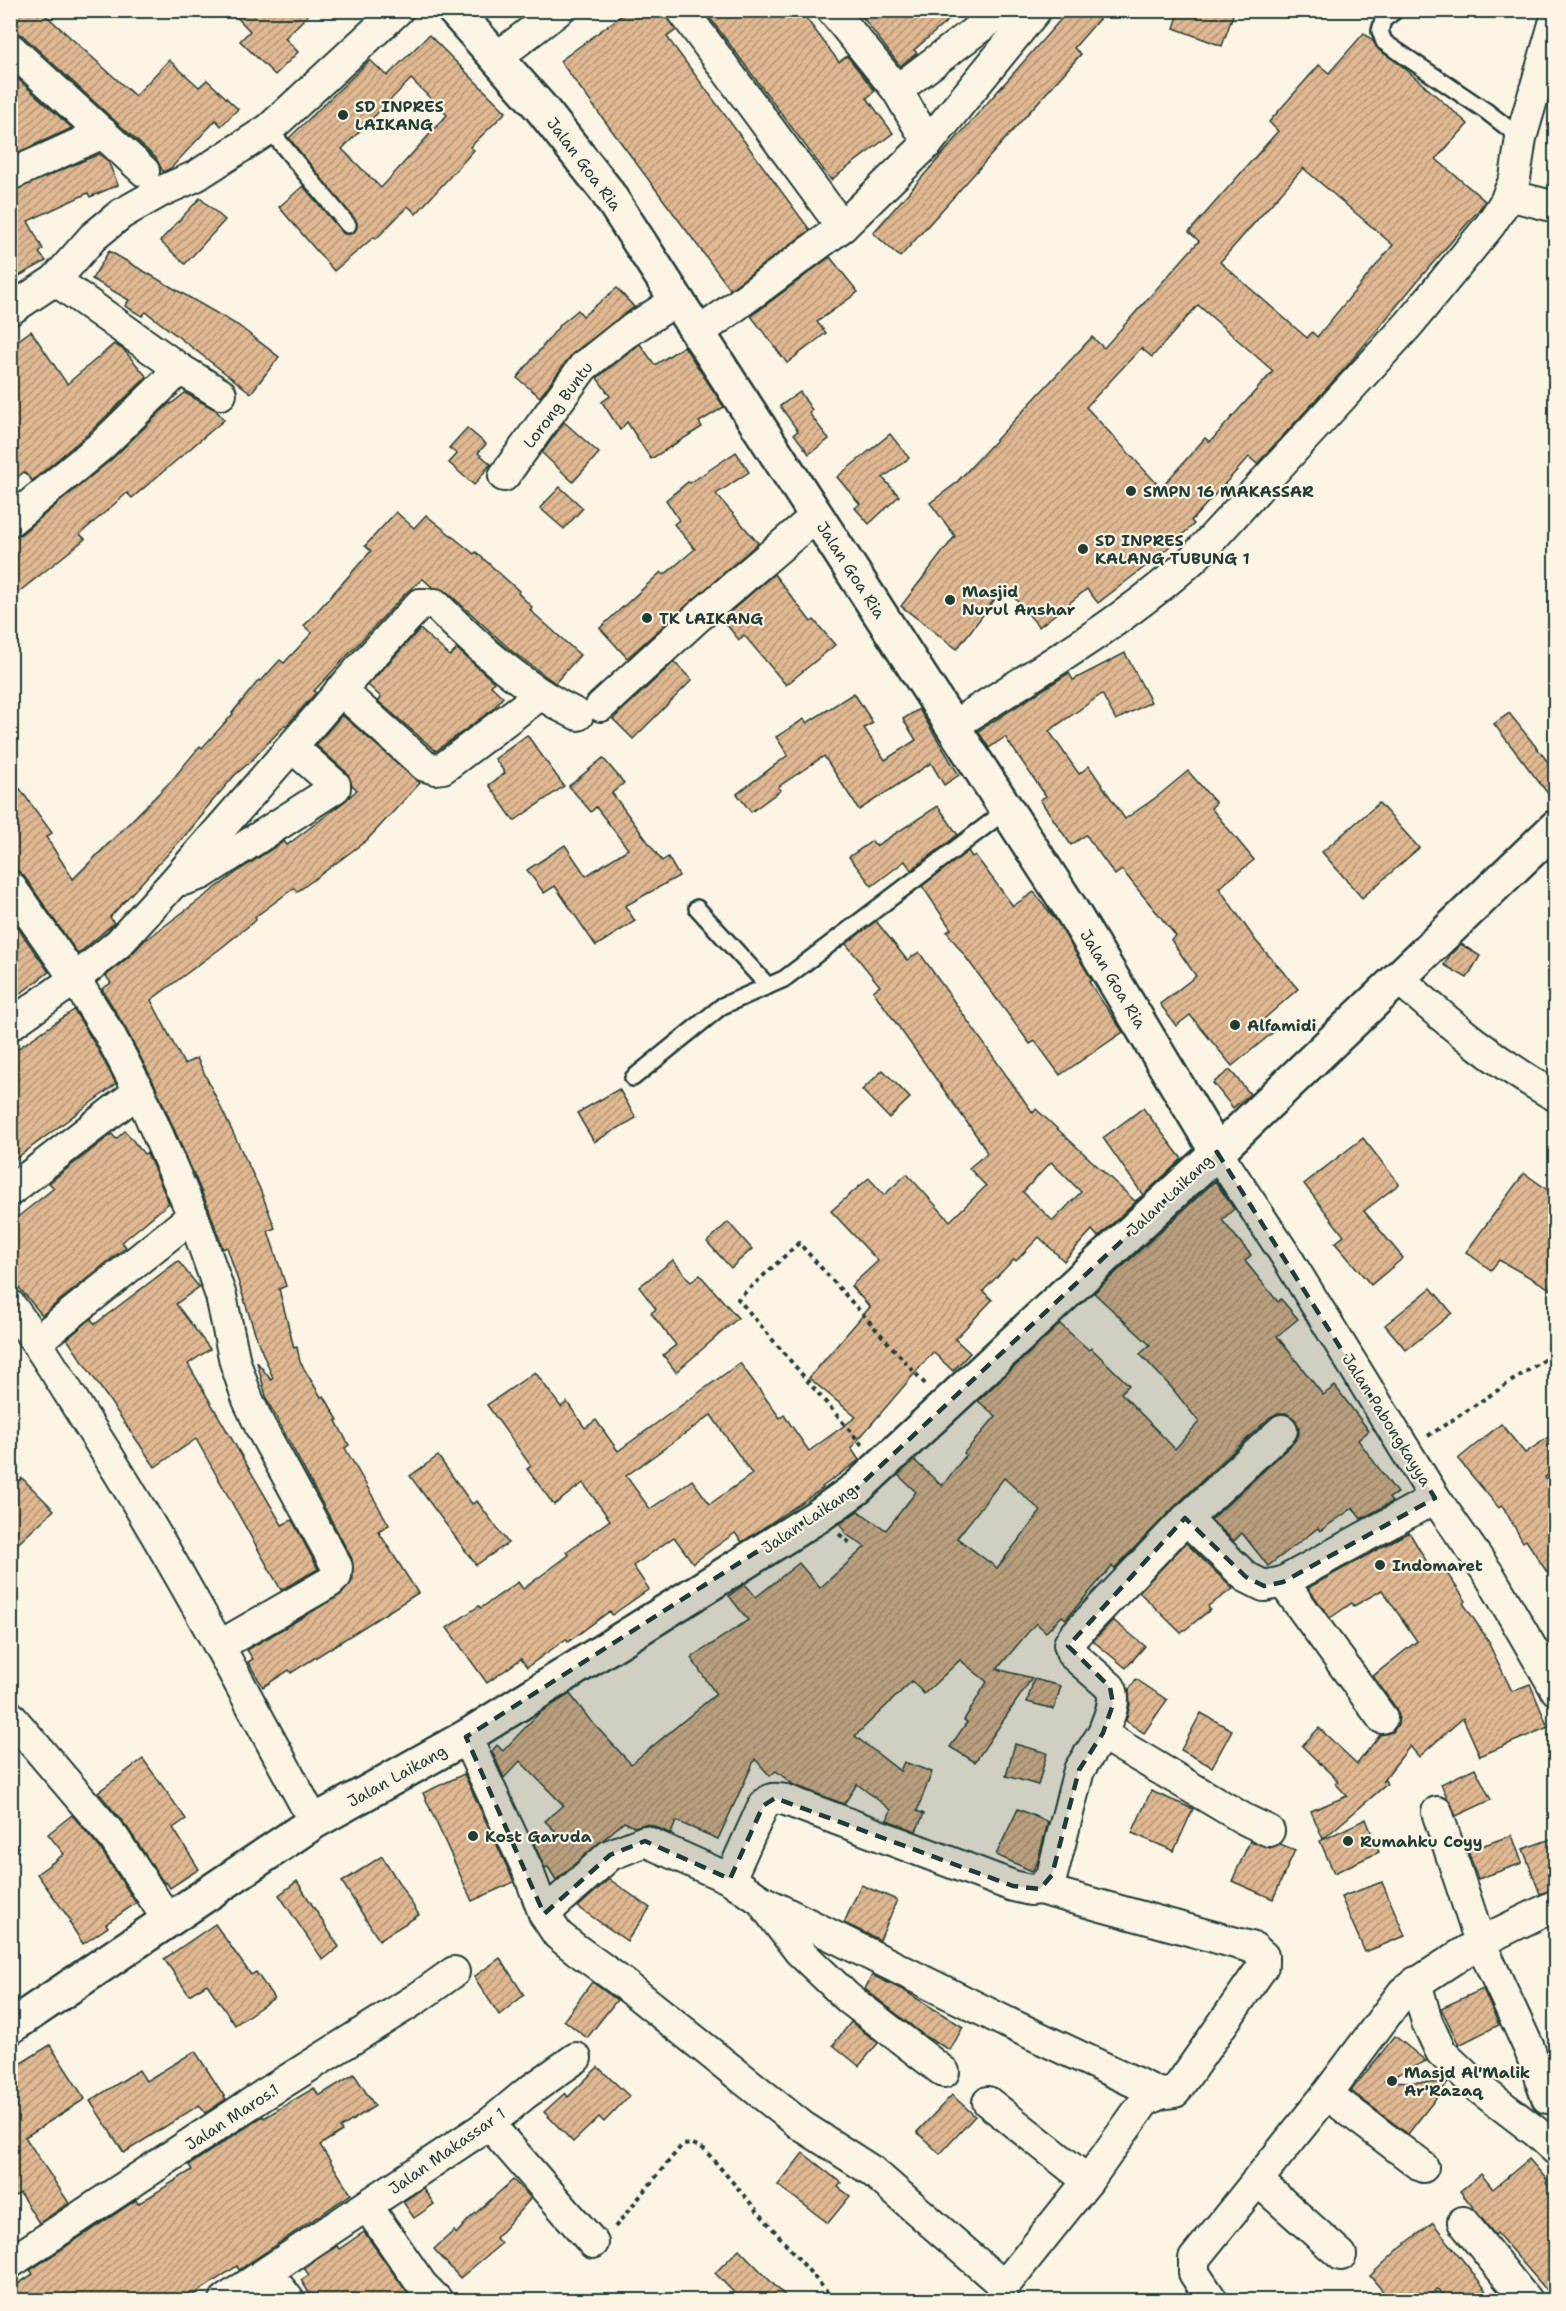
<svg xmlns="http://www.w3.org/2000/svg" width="1566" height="2311" font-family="'Shantell Sans',sans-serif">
  <defs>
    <pattern id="building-hatch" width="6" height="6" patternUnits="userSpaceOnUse" patternTransform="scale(1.5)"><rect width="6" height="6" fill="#e0b891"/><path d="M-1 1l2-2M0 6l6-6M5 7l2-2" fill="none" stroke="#b59777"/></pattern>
  </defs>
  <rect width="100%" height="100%" fill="#fcf5e5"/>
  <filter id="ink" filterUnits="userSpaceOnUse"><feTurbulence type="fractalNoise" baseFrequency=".0167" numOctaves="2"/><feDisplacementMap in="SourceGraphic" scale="12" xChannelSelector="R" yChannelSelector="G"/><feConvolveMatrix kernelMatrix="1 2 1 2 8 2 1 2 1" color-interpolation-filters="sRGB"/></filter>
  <g filter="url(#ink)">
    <!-- building -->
    <g fill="url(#building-hatch)" stroke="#1f3d34" stroke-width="1.5" fill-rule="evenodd">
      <path d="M10 10H40L135 96 169 60 199 87 207 80 238 109 221 126 216 120 171 168 163 172 156 158 113 119 22 35 10 31Z"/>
      <path d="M230 10H313L285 38 298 52 275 75 240 41 250 31Z"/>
      <path d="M629 10H665L668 20 676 30 667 37 810 230 730 289 560 61Z"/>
      <path d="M704 10H800L839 62 847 56 875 91 867 98 893 133 831 180Z"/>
      <path d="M857 10H960L914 50 917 53 900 66Z"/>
      <path d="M1069 10H1107L1074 48 1081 54 900 257 873 233Z"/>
      <path d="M1180 10H1222L1233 15 1222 46 1174 28Z"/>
      <path d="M1364 33 1373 41 1379 50 1401 65 1468 124 1436 159 1485 201 1478 211 1419 279 1348 365 1257 464 1249 457 1191 521 1194 524 1159 556 1098 603 1087 589 1039 627 1005 586 957 649 901 606 955 536 930 503 955 484 1092 337 1104 348 1199 241 1189 232 1278 131 1269 122 1319 65 1329 73ZM1303 168 1393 245 1317 337 1312 332 1307 338 1220 262ZM1198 305 1273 371 1210 442 1205 438 1161 488 1086 407 1141 348 1152 357Z"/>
      <path d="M429 35 506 112 470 147 474 150 416 214 408 206 376 239 374 237 334 271 279 207 303 186 344 234 354 233 357 223 289 138 370 60 387 76ZM411 79 447 115 381 188 342 149Z"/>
      <path d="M10 72 72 128 10 156Z"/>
      <path d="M99 154 108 161 118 185 90 197 88 193 28 221 43 249 39 253 46 261 10 281V192Z"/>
      <path d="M200 198 225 220 185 264 160 241Z"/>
      <path d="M109 251 239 326 279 357 251 393 146 312 142 316 125 306 129 300 92 279Z"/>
      <path d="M830 257 858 292 817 322 826 333 787 363 751 316Z"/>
      <path d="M617 288 634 307 572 354 540 397 517 378 561 324 578 310 583 316Z"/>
      <path d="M31 331 67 384 114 344 124 350 147 377 89 433 32 481 24 472 10 483V346Z"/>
      <path d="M640 344 655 365 684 346 724 407 699 422 702 427 651 459 627 422 620 430 602 402 610 396 597 378Z"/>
      <path d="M800 392 812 410 809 413 829 439 809 454 794 434 798 431 780 406Z"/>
      <path d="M185 393 216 410 224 420 132 498 127 493 80 534 85 539 10 599V538L21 534 112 459 170 403 171 404Z"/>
      <path d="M564 422 599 453 573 482 542 453Z"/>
      <path d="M467 428 486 444 478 453 491 464 474 485 449 463 457 454 449 448Z"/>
      <path d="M890 434 909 458 883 478 899 496 869 524 855 508 860 504 837 477Z"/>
      <path d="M736 452 749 472 716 494 758 543 627 658 600 628 661 572 664 575 695 549 674 524 679 520 666 500 688 482 690 483Z"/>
      <path d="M560 487 583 508 564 529 540 508Z"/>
      <path d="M396 512 414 528 426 515 474 554 476 552 519 591 518 593 532 607 530 610 580 655 555 683 513 652 447 592 432 587 423 579 407 592 314 691 316 693 286 726 285 725 250 762 235 775 203 812 204 813 190 830 110 917 114 923 78 954 24 876 18 871 10 869V775L52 833 46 837 73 879 172 780 200 746 202 748 233 714 232 713 259 680 261 681 280 660 284 663 312 633 304 626 371 551 365 546Z"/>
      <path d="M774 574 811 622 814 620 835 645 786 685 744 635 739 640 722 619Z"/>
      <path d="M420 629 450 656 457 649 494 682 491 686 503 697 492 710 436 751 378 701 381 697 368 685Z"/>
      <path d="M1125 653 1151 702 1116 720 1102 694 1049 731 1079 774 1089 766 1125 819 1158 796 1188 771 1216 803 1211 808 1254 860 1219 888 1256 941 1298 989 1265 1018 1276 1030 1232 1066 1190 1015 1176 1026 1160 1004 1196 976 1171 940 1176 936 1122 870 1115 875 1086 835 1071 845 1040 800 1046 796 1005 737 989 748 978 731 1069 673 1073 680Z"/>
      <path d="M674 662 692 680 633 739 613 719Z"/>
      <path d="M854 693 873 723 864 728 885 760 916 740 903 719 919 709 959 775 944 785 931 763 859 810 824 756 778 787 781 790 751 812 737 794 788 755 776 737 804 719 807 723Z"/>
      <path d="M1509 713 1556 772V804L1494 724Z"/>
      <path d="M342 715 420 783 367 840 297 892 294 888 255 917 256 920 221 948 151 1000 184 1064 197 1058 260 1189 275 1228 268 1231 286 1286 279 1289 294 1348 297 1347 300 1362 321 1397 324 1396 338 1420 336 1421 349 1445 345 1448 389 1525 378 1531 418 1593 291 1673 289 1670 263 1687 248 1662 253 1659 247 1650 342 1594 353 1579 352 1559 267 1400 257 1362 271 1380 273 1378 258 1342 227 1247 223 1249 209 1209 154 1083 126 1029 102 989 111 983 106 976 130 956 144 941 244 867 284 841 287 845 344 802 357 790 352 785 346 772 316 745Z"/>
      <path d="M527 735 564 786 514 821 489 785 505 773 495 759Z"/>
      <path d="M603 758 624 783 612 793 662 861 668 857 679 876 625 906 635 921 596 946 555 886 544 893 527 870 565 845 586 876 628 849 596 807 591 812 569 786Z"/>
      <path d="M1379 803 1419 848 1362 898 1322 852Z"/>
      <path d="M938 806 958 835 911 870 905 861 872 886 849 857 872 841 876 846Z"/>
      <path d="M968 851 972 857 975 855 1013 906 1034 892 1058 923 1092 980 1089 982 1123 1032 1060 1075 1035 1041 1030 1044 947 932 951 929 922 886Z"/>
      <path d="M10 917 49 972 10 1001Z"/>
      <path d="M876 921 907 960 919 952 1033 1113 1036 1109 1135 1201 1143 1195 1103 1138 1143 1108 1182 1159 1098 1237 1092 1230 1064 1261 1039 1237 1016 1261 1014 1259 983 1291 992 1300 955 1339 970 1353 953 1371 933 1352 851 1448 859 1460 822 1487 823 1488 742 1542 735 1533 693 1563 674 1537 633 1566 649 1589 612 1615 610 1611 568 1642 566 1639 527 1667 521 1659 487 1683 447 1628 479 1606 481 1608 518 1582 523 1589 569 1555 566 1552 610 1520 583 1483 554 1505 527 1469 531 1466 487 1405 535 1372 561 1407 567 1402 585 1428 596 1420 618 1451 740 1363 780 1418 784 1415 809 1451 856 1417 809 1378 870 1307 851 1286 878 1261 831 1211 869 1178 884 1195 907 1174 950 1221 986 1186 969 1168 987 1153 981 1142 873 991 880 986 846 944ZM1051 1162 1081 1192 1053 1221 1023 1192ZM711 1415 752 1474 710 1504 692 1480 650 1509 626 1476Z"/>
      <path d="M1461 944 1480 956 1467 978 1444 965 1450 955Z"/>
      <path d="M74 1010 96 1046 116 1084 10 1163V1054Z"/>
      <path d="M883 1070 910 1098 889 1118 862 1090Z"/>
      <path d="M1230 1070 1250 1094 1233 1108 1213 1083Z"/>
      <path d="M619 1089 636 1118 594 1142 577 1113Z"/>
      <path d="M125 1131 144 1154 147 1153 169 1203 122 1242 126 1247 42 1315 10 1277V1223L54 1188 49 1183 112 1134 116 1139Z"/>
      <path d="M1363 1138 1399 1184 1364 1211 1403 1258 1371 1285 1335 1243 1344 1236 1304 1184Z"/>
      <path d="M1524 1173 1556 1196V1292L1499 1260 1491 1270 1466 1252Z"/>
      <path d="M1215 1181 1234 1209 1222 1220 1251 1255 1245 1261 1278 1302 1281 1299 1298 1319 1277 1336 1323 1395 1335 1386 1369 1431 1358 1440 1397 1493 1389 1498 1392 1502 1361 1519 1353 1508 1320 1531 1318 1528 1268 1566 1242 1533 1234 1541 1211 1520 1294 1442 1299 1434V1427L1295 1419 1286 1413H1278L1270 1417 1174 1507 1115 1568 1112 1566 1066 1619 1062 1616 1046 1632 1036 1623 997 1669 1032 1678 975 1762 950 1747 967 1722 964 1720 987 1682 960 1660 924 1694 912 1681 855 1736 900 1771 904 1762 932 1772 917 1811 924 1814 916 1831 887 1820 891 1810 857 1784 844 1804 794 1785 776 1771 770 1776 755 1759 718 1839 676 1821 671 1834 652 1825 645 1824 634 1827 624 1822 556 1880 548 1867 545 1868 534 1844 555 1831 545 1821 563 1805 520 1761 504 1778 492 1751 497 1745 503 1751 539 1713 570 1694 590 1720 631 1764 716 1694 691 1658 748 1620 729 1596 745 1584 756 1597 799 1563 820 1588 865 1547 846 1534 840 1524 858 1511 886 1530 916 1492 898 1475 914 1460 942 1486 966 1455 964 1453 996 1416 978 1401 1060 1324 1089 1350 1091 1348 1129 1385 1121 1393 1175 1449 1199 1422 1171 1387 1140 1354 1150 1345 1094 1293ZM1004 1478 1041 1511 997 1568 957 1538Z"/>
      <path d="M728 1222 752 1249 731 1268 707 1242Z"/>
      <path d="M673 1260 691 1282 700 1275 738 1318 676 1372 663 1355 676 1345 651 1313 656 1309 639 1287Z"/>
      <path d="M178 1261 199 1287 176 1304 210 1349 188 1364 282 1525 292 1520 318 1569 281 1590 196 1439 155 1467 67 1339 91 1319 95 1324Z"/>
      <path d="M1431 1288 1452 1313 1406 1350 1385 1325Z"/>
      <path d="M1501 1424 1525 1453 1556 1432V1470L1545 1477 1556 1496V1586L1526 1540 1523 1542 1502 1505 1499 1508 1458 1459Z"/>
      <path d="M438 1456 472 1504 477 1501 508 1543 476 1565 410 1476Z"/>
      <path d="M22 1478 54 1510 10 1551V1489Z"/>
      <path d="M1409 1532 1431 1569 1440 1563 1466 1601 1463 1603 1490 1643 1489 1644 1512 1691 1530 1684 1548 1727 1480 1756 1463 1718 1419 1757 1410 1746 1382 1782 1385 1780 1387 1784 1323 1839 1311 1811 1347 1796 1335 1783 1338 1781 1302 1746 1319 1728 1357 1764 1380 1735 1393 1732 1398 1724 1399 1716 1396 1708 1373 1676 1417 1641 1382 1590 1354 1606 1352 1603 1330 1618 1308 1588Z"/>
      <path d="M1186 1543 1233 1589 1208 1606 1210 1610 1181 1633 1139 1592Z"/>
      <path d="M1113 1620 1145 1646 1126 1668 1093 1641Z"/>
      <path d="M1034 1679 1061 1686 1054 1709 1027 1702Z"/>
      <path d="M1136 1679 1167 1700 1144 1733 1126 1721 1130 1705 1129 1690Z"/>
      <path d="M1201 1713 1232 1730 1212 1767 1181 1750Z"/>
      <path d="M1015 1744 1047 1753 1038 1785 1006 1776Z"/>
      <path d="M143 1759 186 1819 173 1828 199 1869 170 1888 166 1882 164 1883 127 1827 98 1792Z"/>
      <path d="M1475 1768 1491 1800 1456 1816 1441 1784Z"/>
      <path d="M464 1774 514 1882 472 1901 423 1793Z"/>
      <path d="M1151 1791 1193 1809 1174 1851 1132 1833Z"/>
      <path d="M1018 1809 1048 1822 1037 1864 1032 1871 996 1855Z"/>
      <path d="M72 1815 100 1848 136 1903 106 1924 108 1927 83 1944 69 1922 71 1921 37 1874 64 1854 48 1834Z"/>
      <path d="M1366 1819 1379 1852 1334 1873 1320 1841Z"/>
      <path d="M1512 1835 1522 1863 1478 1879 1468 1851Z"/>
      <path d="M1556 1837V1888L1540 1894 1523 1849Z"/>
      <path d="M1250 1841 1270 1848 1280 1844 1295 1850 1273 1899 1232 1881Z"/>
      <path d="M382 1856 419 1915 379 1940 342 1882Z"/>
      <path d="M609 1879 650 1908 627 1941 578 1907Z"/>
      <path d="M297 1881 339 1947 323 1960 279 1895Z"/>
      <path d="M1382 1882 1405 1936 1365 1952 1341 1897Z"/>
      <path d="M861 1885 897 1900 880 1940 844 1923Z"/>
      <path d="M215 1924 251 1975 256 1972 274 1998 235 2025 207 1984 189 1995 164 1959Z"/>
      <path d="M500 1958 524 1995 499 2015 474 1977Z"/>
      <path d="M872 1975 905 1991 963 2027 950 2050 926 2037 865 1989Z"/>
      <path d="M592 1982 617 2000 587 2038 564 2020Z"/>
      <path d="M1483 1989 1499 2025 1459 2045 1441 2008Z"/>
      <path d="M851 2022 878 2043 859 2066 833 2045Z"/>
      <path d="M1395 2036 1426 2061 1384 2081 1448 2083 1408 2134 1351 2091Z"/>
      <path d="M50 2045 85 2099 25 2137 69 2203 39 2223 20 2193 10 2199V2070Z"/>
      <path d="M195 2051 226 2099 205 2113 199 2105 124 2153 90 2101 139 2070 146 2081Z"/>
      <path d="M598 2067 629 2096 604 2122 599 2117 573 2142 544 2112 565 2093 568 2097Z"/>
      <path d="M354 2074 375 2106 340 2128 342 2131 320 2145 351 2194 239 2270 237 2266 184 2301H10V2289L33 2274 30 2270 136 2200 138 2204 192 2170 189 2165 263 2116 264 2118 314 2088 319 2096Z"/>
      <path d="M952 2095 975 2116 940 2154 917 2132Z"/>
      <path d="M803 2153 841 2183 838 2187 850 2196 828 2223 778 2185Z"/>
      <path d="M1529 2159 1548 2181 1546 2183 1556 2195V2301L1497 2233 1495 2235 1460 2191 1481 2174 1493 2189Z"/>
      <path d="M513 2180 531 2198 496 2238 501 2244 460 2278 434 2249 454 2231 456 2234 469 2219Z"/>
      <path d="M423 2188 434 2204 414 2218 403 2202Z"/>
      <path d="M1433 2223 1473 2273 1494 2301H1447L1439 2291 1436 2290 1424 2301H1391L1370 2276 1402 2246Z"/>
      <path d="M364 2232 413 2301H314L301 2280 309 2275 304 2268 337 2246 339 2249Z"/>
      <path d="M739 2249 790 2301H742L715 2273Z"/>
    </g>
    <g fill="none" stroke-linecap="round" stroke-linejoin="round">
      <defs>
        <g id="service">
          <path d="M1396 10 1383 20 1380 31 1384 42 1486 111 1521 138"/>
          <path d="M269 129 348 225"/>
          <path d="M697 908 768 986"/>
          <path d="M633 1078 722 1006 784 979 1008 809"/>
        </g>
        <g id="minor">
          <path d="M682 10 842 227"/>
          <path d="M832 10 897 90 928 143"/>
          <path d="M10 48 144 171"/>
          <path d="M496 58 559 10"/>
          <path d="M897 90 1003 10"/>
          <path d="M10 175 103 133"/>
          <path d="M1508 195 1556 207"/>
          <path d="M10 310 55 280 93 237 121 214 162 191 196 176 269 129 398 10"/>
          <path d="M699 333 842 227 928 143 1036 10"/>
          <path d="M180 369 221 394"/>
          <path d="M504 476 583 367 623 335 678 299"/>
          <path d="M10 521 101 446 180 369 55 280"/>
          <path d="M340 690 425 766 435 769 443 768 541 694"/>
          <path d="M601 706 698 617 816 516"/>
          <path d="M953 726C1035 673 1123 623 1195 557L1409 324 1490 225 1505 202 1515 178 1521 138 1556 17"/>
          <path d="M183 880 202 874 335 788V785L292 747"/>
          <path d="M10 886 75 979 111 1037 139 1091 193 1216 221 1296 235 1362 248 1400 260 1426 337 1567 336 1576 330 1582 219 1646"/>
          <path d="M1398 978C1450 1024 1494 1062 1556 1096"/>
          <path d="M10 1025 75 979 119 943 174 882 355 674 420 604H435C477 646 523 689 578 715"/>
          <path d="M1217 1152 1284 1253 1435 1498 1490 1576 1556 1690"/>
          <path d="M10 1191 139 1091"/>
          <path d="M10 1305C40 1344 64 1386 90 1427 172 1555 243 1689 314 1822"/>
          <path d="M37 1341 193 1216"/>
          <path d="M1186 1519 1246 1577 1264 1586 1283 1582 1435 1498"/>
          <path d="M1283 1582 1382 1718"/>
          <path d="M10 1716 114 1838 168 1920"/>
          <path d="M466 1737 528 1871 544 1914 610 1855 645 1841 730 1879 762 1901 1006 2022 1160 2094"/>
          <path d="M1437 1812 1480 1942 1529 2048 1547 2098"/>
          <path d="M1269 1831 1244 1819 1113 1741 1103 1733C1108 1718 1118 1701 1110 1687L1072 1654 1069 1644 1074 1636 1178 1527 1282 1430"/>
          <path d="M730 1879 763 1806C770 1797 776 1798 786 1800L1013 1886 1030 1890 1040 1889 1052 1875 1079 1770 1103 1733"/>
          <path d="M765 1906 799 1951 848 1998 944 2072"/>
          <path d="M544 1914 558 1935 577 1950 624 1984 802 2126 872 2171 1004 2286 1088 2181 1145 2101 1160 2094 1175 2092 1263 1966V1956L1254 1948 1040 1889"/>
          <path d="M1416 1982 1427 2022 1441 2052 1480 2089 1535 2131 1556 2150"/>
          <path d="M1327 2094 1423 2167"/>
          <path d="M988 2102 1088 2181"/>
          <path d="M489 2124 593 2243"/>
          <path d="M1257 2180 1341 2255"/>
          <path d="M367 2206 422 2285 437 2300"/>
          <path d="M1463 2222 1526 2300"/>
          <path d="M10 2263 265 2094 416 1999 454 1972"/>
          <path d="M267 2272 289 2300"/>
          <path d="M225 2300 489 2124 525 2094 576 2058"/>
          <path d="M1212 2300 1194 2273V2259L1327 2094 1403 1992 1480 1942 1556 1905"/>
        </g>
        <g id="secondary">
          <path d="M454 10 541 108 605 189 1069 906 1217 1152"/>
          <path d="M10 2027 314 1822 466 1737 818 1516 857 1488 1217 1152 1556 827"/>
        </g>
      </defs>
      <!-- service casing -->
      <use href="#service" stroke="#1f3d34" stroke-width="20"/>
      <!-- minor casing -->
      <use href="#minor" stroke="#1f3d34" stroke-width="34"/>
      <!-- secondary casing -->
      <use href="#secondary" stroke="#1f3d34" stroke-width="38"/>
      <!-- path -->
      <g stroke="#1f3d34" stroke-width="4" stroke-dasharray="4.5 4.5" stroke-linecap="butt">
        <path d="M1428 1436 1556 1352"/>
        <path d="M862 1445 738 1299 799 1243 926 1385"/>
        <path d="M839 1534 851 1544"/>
        <path d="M615 2227 682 2145 693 2144 704 2149 834 2300"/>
      </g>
      <!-- service -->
      <use href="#service" stroke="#fcf5e5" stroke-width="15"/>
      <!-- minor -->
      <use href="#minor" stroke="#fcf5e5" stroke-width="30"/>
      <!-- secondary -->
      <use href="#secondary" stroke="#fcf5e5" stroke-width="33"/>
    </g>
  </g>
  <!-- marked area -->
  <path fill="#1f3d34" fill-opacity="0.2" stroke="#1f3d34" stroke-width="4.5" stroke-dasharray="12 8" stroke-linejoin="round" d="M1217 1152 1435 1498 1283 1582 1264 1586 1246 1577 1185 1518 1068 1646 1110 1687 1113 1704 1103 1733 1079 1770 1052 1875 1040 1889 1013 1886 775 1798 763 1806 730 1879 645 1841 610 1855 544 1914 466 1737 857 1488Z"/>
  <!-- markers -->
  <g fill="#1f3d34" stroke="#fcf5e5" stroke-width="2">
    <circle cx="343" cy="115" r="6"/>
    <circle cx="1131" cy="491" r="6"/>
    <circle cx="1083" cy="549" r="6"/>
    <circle cx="950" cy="600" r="6"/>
    <circle cx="647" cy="618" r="6"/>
    <circle cx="1235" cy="1025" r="6"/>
    <circle cx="1380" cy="1565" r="6"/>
    <circle cx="473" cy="1836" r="6"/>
    <circle cx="1348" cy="1841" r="6"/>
    <circle cx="1392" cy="2081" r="6"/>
  </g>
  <g text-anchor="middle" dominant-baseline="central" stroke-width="4.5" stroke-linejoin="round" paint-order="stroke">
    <!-- poi labels -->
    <g font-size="16" font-weight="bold" fill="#1f3d34" stroke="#fcf5e5" text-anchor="start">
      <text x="355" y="106">SD INPRES<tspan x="355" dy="18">LAIKANG</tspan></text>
      <text x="1143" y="491">SMPN 16 MAKASSAR</text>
      <text x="1095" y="540">SD INPRES<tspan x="1095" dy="18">KALANG TUBUNG 1</tspan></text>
      <text x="962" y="591">Masjid<tspan x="962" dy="18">Nurul Anshar</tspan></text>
      <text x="659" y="618">TK LAIKANG</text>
      <text x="1247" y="1025">Alfamidi</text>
      <text x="1392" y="1565">Indomaret</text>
      <text x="485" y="1836">Kost Garuda</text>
      <text x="1360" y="1841">Rumahku Coyy</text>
      <text x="1404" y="2072">Masjd Al'Malik<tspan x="1404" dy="18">Ar'Razaq</tspan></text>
    </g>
    <!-- street labels -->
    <g font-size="16" fill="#1f3d34" stroke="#fcf5e5">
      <text transform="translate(584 164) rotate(53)">Jalan Goa Ria</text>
      <text transform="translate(558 405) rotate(-53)">Lorong Buntu</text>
      <text transform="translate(851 570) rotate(57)">Jalan Goa Ria</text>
      <text transform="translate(1113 979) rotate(59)">Jalan Goa Ria</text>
      <text transform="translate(1170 1195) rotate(-43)">Jalan Laikang</text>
      <text transform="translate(1387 1420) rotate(58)">Jalan Pabongkayya</text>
      <text transform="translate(809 1519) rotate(-34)">Jalan Laikang</text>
      <text transform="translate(397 1776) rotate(-29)">Jalan Laikang</text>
      <text transform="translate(232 2117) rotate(-33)">Jalan Maros.1</text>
      <text transform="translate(447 2151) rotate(-35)">Jalan Makassar 1</text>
    </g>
  </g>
  <!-- margin -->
  <rect width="1566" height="2311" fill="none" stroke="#fcf5e5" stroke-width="36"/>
  <rect x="18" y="18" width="1530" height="2275" fill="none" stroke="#1f3d34" stroke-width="2" filter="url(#ink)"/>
</svg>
